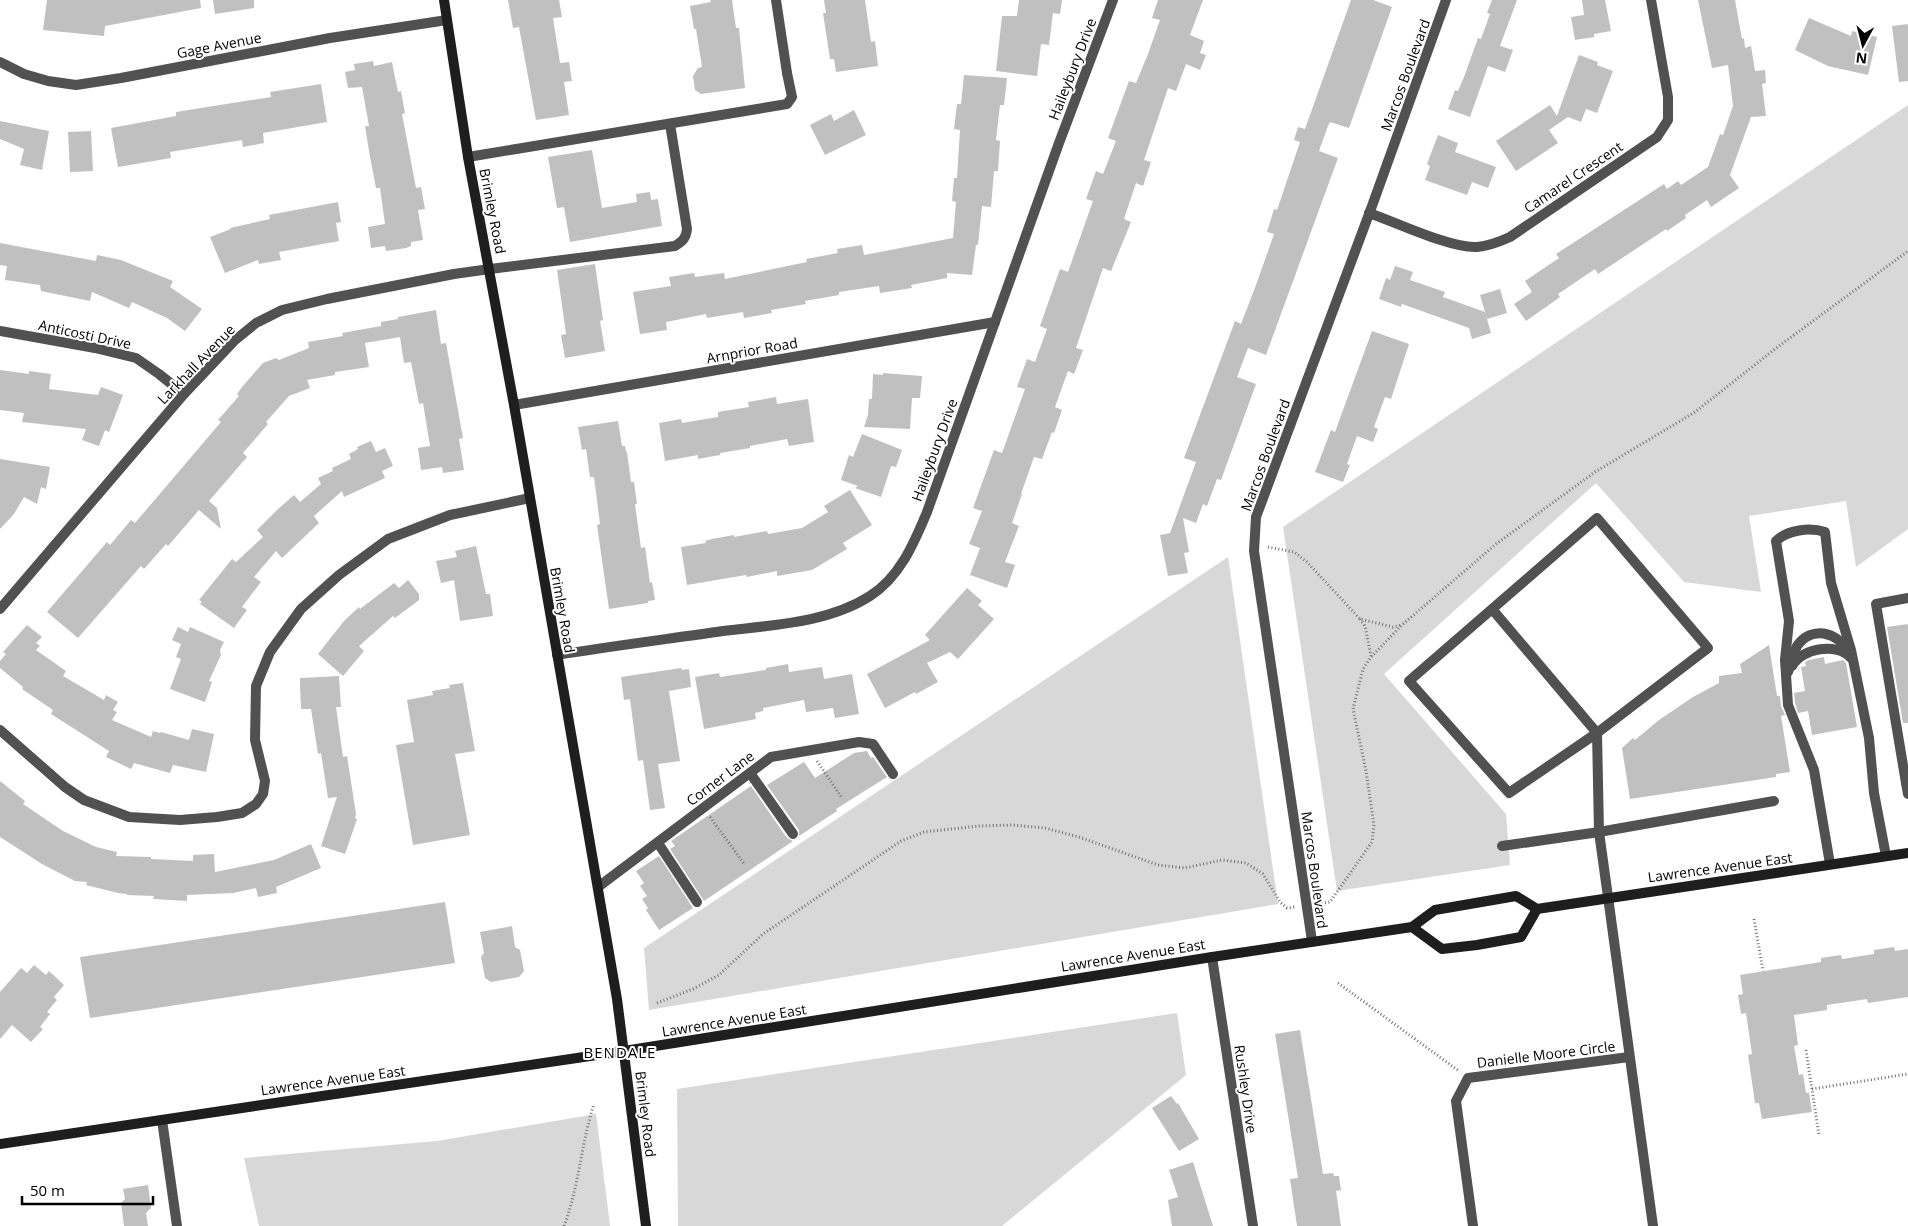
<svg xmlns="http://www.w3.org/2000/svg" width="1908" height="1226" font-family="'Open Sans',sans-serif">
  <rect width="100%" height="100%" fill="#fff"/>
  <!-- green -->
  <g fill="#d8d8d8">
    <path d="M1908 105V529L1856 567 1846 501 1749 516 1761 592 1684 582 1596 483 1384 674 1506 814 1510 865 1337 891 1283 527Z"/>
    <path d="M1228 557 1278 904 649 1010 644 948Z"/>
    <path d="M1177 1013 1186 1075 1002 1226H678L677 1089Z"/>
    <path d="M596 1114 610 1226H259L244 1158 437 1141Z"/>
  </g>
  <!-- building -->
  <g fill="#c0c0c0">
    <path d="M47 0H200L201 8 105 26 104 36 43 30Z"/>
    <path d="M213 0H254V8L215 14Z"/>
    <path d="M508 0H559L562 17 553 18 560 63 569 62 572 81 564 82 569 115 536 120 519 27 513 28Z"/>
    <path d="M710 0H732L736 28H739L745 88 701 94 695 90 693 76 698 68 702 67 696 29H694L690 6 711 2Z"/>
    <path d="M824 0H865L871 42 875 41 878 66 836 72 834 59H830L823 13H826Z"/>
    <path d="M1019 0H1062L1060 14 1053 13 1049 45 1041 44 1037 76 996 71 1002 16H1017Z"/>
    <path d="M1158 0H1203L1190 35 1204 41 1200 53 1206 55 1200 70 1186 64 1176 91 1168 88 1144 160 1151 162 1143 186 1136 183 1124 219 1131 222 1111 271 1103 268 1076 348 1083 350 1074 374 1068 371 1055 407 1062 410 1054 433 1052 432 1042 459 1034 457 1021 494H1022L1012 523 1019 526 1005 562 1015 565 1007 588 970 575 980 548 969 544 982 511 973 508 994 450 1002 453 1025 389 1017 387 1027 359 1035 362 1047 329 1040 326 1060 269 1068 272 1093 201 1086 199 1096 171 1103 174 1116 141 1108 138 1129 81 1136 83 1148 54 1160 20 1152 18Z"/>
    <path d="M1351 0H1373L1392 7 1349 128 1330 122 1328 126 1319 151 1338 158 1266 355 1248 348 1237 377 1256 384 1221 480 1217 479 1207 506 1203 504 1196 523 1183 518 1189 552 1184 553 1188 573 1168 576 1160 535 1170 533 1196 462 1184 458 1235 321 1241 324 1256 285 1274 234 1267 232 1274 209 1277 210 1300 142 1294 140 1298 127 1305 129Z"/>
    <path d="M1492 0H1517L1500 46 1513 50 1505 72 1488 66 1470 117 1448 109 1455 90 1458 91 1464 77 1478 38 1481 39 1490 14 1487 13Z"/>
    <path d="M1582 0H1605L1611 31 1594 34V37L1575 40 1571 17 1584 15Z"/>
    <path d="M1698 0H1735L1742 39 1744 38 1745 48 1751 46 1755 71 1765 70 1766 83 1762 84 1766 116 1751 117 1730 175 1739 188 1711 207 1707 200 1685 215 1686 218 1667 231 1666 229 1598 274 1595 269 1558 294 1560 297 1526 321 1514 304 1532 292 1525 281 1559 258 1556 254 1664 184 1667 189 1678 181 1681 185 1708 167 1720 134 1723 135 1733 106 1728 65 1712 68Z"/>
    <path d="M1809 18 1851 36 1852 31 1877 37 1868 75 1828 66 1795 50Z"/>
    <path d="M1908 24V81L1899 82 1892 26Z"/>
    <path d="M1579 55 1598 62 1597 65 1613 71 1597 113 1586 109 1581 122 1568 117 1549 130 1558 143 1516 171 1496 141 1550 105 1557 116Z"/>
    <path d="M373 61 374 66 392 62 398 92 401 91 405 113 402 114 416 188 421 187 425 209 418 210 423 240 411 242V246L406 248 386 251 385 246 371 248 368 227 385 224 380 188H376L370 157 365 126H369L362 87 348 88 345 72 355 70 354 64Z"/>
    <path d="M964 75 1007 78 1004 105H1000L996 140 1000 141 998 171H994L991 207 982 206 978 245H976L972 275 947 273V278L911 285 912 288 880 293 879 286 839 292V295L805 301 806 304 771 310 772 313 744 318 743 312 707 318 706 314 666 322 667 330 640 334 633 292 671 286 669 277 694 273 695 277 724 273 725 279 807 262 806 259 838 253 837 249 862 245 864 255 953 238 956 202 952 201 954 178H957L960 130 954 129 957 104H961Z"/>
    <path d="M321 84 327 122 263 133 264 143 243 147 242 140 170 152 171 158 118 167 111 128 176 116V112L271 97 270 92Z"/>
    <path d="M854 110 866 135 825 155 810 125 831 114 834 121Z"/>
    <path d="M0 121 49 131 42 170 20 165 24 149 0 139Z"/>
    <path d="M91 131 93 171 70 172 68 132Z"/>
    <path d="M1438 135 1458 143 1455 152 1496 167 1488 188 1472 182 1467 195 1425 180 1430 166 1427 164Z"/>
    <path d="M592 150 602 208 637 202 636 194 650 192 651 200 658 199 662 226 570 242 564 207 557 208 548 157Z"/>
    <path d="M338 202 341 222 336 223 339 241 279 252 281 260 259 264 258 260 225 273 210 237 231 229 230 228 270 219 269 215Z"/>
    <path d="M0 243 96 261 97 255 121 260 173 281 170 287 202 309 185 331 167 318 132 302 129 308 92 292 90 301 41 291 40 285 5 280 7 266 0 265Z"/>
    <path d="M595 264 603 320 600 321 605 351 565 358 561 335 566 334 557 270Z"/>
    <path d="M1395 266 1413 272 1410 280 1445 292 1443 297 1485 312 1491 333 1472 339 1469 328 1402 304 1401 307 1379 299 1386 278 1390 280Z"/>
    <path d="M1500 289 1507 313 1487 319 1480 295Z"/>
    <path d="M436 310 441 344 446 343 459 416 463 438 459 439 464 470 443 473 442 467 421 470 418 448 430 446 423 403 419 404 411 362 404 363 400 337 365 343 369 367 335 372V375L307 380 310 388 289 396 266 422 268 424 243 453 247 457 209 501 217 508 221 529 199 510 168 546 166 544 144 569 141 566 78 638 47 612 107 542 110 545 131 520 135 523 158 496 221 422 218 420 239 396 237 394 242 387 263 363 276 358 279 360 309 348 308 342 343 336 342 333 381 326V322L398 319V317Z"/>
    <path d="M1372 331 1409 344 1391 399 1385 397 1374 427 1378 429 1373 442 1357 436 1347 464 1350 465 1343 482 1315 472 1331 430 1335 432Z"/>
    <path d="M0 370 29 374V371L51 374 49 389 98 395 101 387 123 395 109 432 105 430 99 446 82 440 86 429 22 422 24 413 0 410Z"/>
    <path d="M883 373 922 376 920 398H912L910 429 864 427 868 415 869 399H872L873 374 883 375Z"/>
    <path d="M776 397 777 404 808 399 814 442 789 446 787 439 750 446V448L720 453V455L698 459V455L665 461 659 423 681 419 682 423 718 417V412L749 407 748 402Z"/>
    <path d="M618 421 622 446H625L626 452H627L631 482H634L637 504H635L641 548 645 547 650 583 652 582 655 600 648 601V603L609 609 597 525 600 524 594 477H590L586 449 582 450 578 427Z"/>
    <path d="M862 434 902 450 896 467 891 466 881 497 855 488 858 486 841 480 849 455 853 457Z"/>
    <path d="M371 441 376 452 385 448 393 466 382 471 385 478 344 497 342 491 314 516 319 523 282 558 276 551 254 577 261 582 242 607 247 610 234 628 200 604 202 602 199 600 232 559 236 562 263 537 257 530 278 509 294 495 300 502 321 484 318 478 333 471 332 468 351 459 349 454 358 449 357 447Z"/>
    <path d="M0 459 50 467 46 489 41 487 37 504 24 497 14 514 0 529Z"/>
    <path d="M850 490 872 525 843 543 847 549 812 570 777 576V571L747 577 746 575 687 585 681 547 706 543 705 541 712 539 734 535V537L767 531 768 534 802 528 828 512 824 506Z"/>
    <path d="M476 546 486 594H490L493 616 460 621 454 580 441 583 436 561 457 557 455 551Z"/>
    <path d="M408 580 419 594V600L395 618 393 616 359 646 364 651 343 676 318 654 344 621 359 607 360 609 394 583 399 588Z"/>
    <path d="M967 588 982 601 978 605 994 619 958 659 950 652 927 663 938 682 916 694 915 692 885 708 867 674 930 640 925 635Z"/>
    <path d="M1908 624V723H1903L1887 627Z"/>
    <path d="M27 625 42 637 36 643 40 646 36 650 66 671 63 676 104 700 106 695 118 702 113 710 117 712 112 720 151 737 153 731 160 733 161 732 189 740 192 729 214 734 206 772 173 765 170 773 134 763 131 769 106 757 109 751 51 714 53 710 22 689 23 687 0 668V661L6 654 3 652Z"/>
    <path d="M178 627 188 632 190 627 224 642 220 650 221 655 209 681 212 682 205 702 170 689 181 659 176 657 181 644 172 640Z"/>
    <path d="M1769 645 1777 696H1780L1781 706 1785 715 1781 716 1790 772 1776 774V777L1630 799 1622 748 1633 738 1635 740 1659 720 1693 697 1719 683V676L1742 673 1740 664Z"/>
    <path d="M1824 657 1825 664 1843 660 1846 663 1857 727 1812 735 1808 711 1798 713 1795 703 1794 693 1805 691 1801 667 1806 666 1805 662 1809 660Z"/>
    <path d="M788 664 789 672 822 667 824 679 852 674 859 714 835 718 833 708 806 712 804 700 763 708V711L755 713 756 719 704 729 695 677 719 673 720 677 766 670V668Z"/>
    <path d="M681 668 682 670 689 669 691 687 669 691 680 761 658 764 665 808 650 810 643 760 638 761 630 699 624 700 621 677Z"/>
    <path d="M339 676 341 707H336L343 757 347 756 356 814 355 818 357 819 345 854 321 846 337 797 328 798 321 753 318 754 311 709H301L300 685V678Z"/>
    <path d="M463 683 475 751 455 754 470 835 413 845 396 745 414 742 407 700 433 695 432 691 450 688 449 685Z"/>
    <path d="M867 751 871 758 873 757 887 777 836 809 837 811 799 836V830L767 785 804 762 815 778 854 753Z"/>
    <path d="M0 781 25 801 23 804 63 831 96 847 117 852 116 856 151 857V859L193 861V855L214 854 215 872 274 860 311 844 321 868 276 887 277 893 258 897 256 888 233 893 187 895V901L153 899 154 896 127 895V894L118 893 86 885 87 882 75 881 42 864 0 837Z"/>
    <path d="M751 786 787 838 793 841 704 901 670 849 675 846 671 841Z"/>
    <path d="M659 856 693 908 659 930 646 910 648 908 642 899 647 896 640 886 644 883 636 871Z"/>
    <path d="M445 902 455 963 90 1018 80 957Z"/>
    <path d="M512 926 515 947 520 950 524 971 519 977 491 982 485 978 481 957 484 953 480 932Z"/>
    <path d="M1894 947 1895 951 1908 949V997L1868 1003 1867 999 1827 1005V1010L1794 1015 1798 1045 1794 1046 1799 1075 1803 1074 1806 1093H1809L1812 1112 1762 1119 1759 1103H1755L1748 1055 1752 1054 1746 1013 1741 1014 1738 995 1743 994 1740 975 1821 962V958L1841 955 1842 959 1874 954V950Z"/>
    <path d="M34 965 46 975 49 971 64 985 54 997 57 1000 47 1012 50 1014 40 1027 43 1029 31 1042 12 1025 0 1039V992L21 968 27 973Z"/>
    <path d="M1300 1030 1323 1174 1333 1173 1334 1176H1339L1341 1190 1336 1191 1341 1226H1297L1290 1179 1298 1178 1275 1034Z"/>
    <path d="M1171 1096 1177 1104 1178 1103 1199 1139 1179 1151 1152 1108Z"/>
    <path d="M1193 1162 1213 1226H1172L1168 1200 1178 1197 1169 1170Z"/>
    <path d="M148 1185 151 1208 146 1213 148 1226H124L121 1203 125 1199 123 1189Z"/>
  </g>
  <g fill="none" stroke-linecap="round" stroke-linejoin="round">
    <!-- path -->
    <g stroke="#737373" stroke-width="3" stroke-dasharray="1 2.5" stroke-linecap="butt">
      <path d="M1268 547 1294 552 1307 562 1360 619 1393 627 1402 625"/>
      <path d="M1360 619 1365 626 1371 656"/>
      <path d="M817 761 842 798"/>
      <path d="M710 817 745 865"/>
      <path d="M1318 904 1330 902 1372 842 1374 825 1366 771 1353 709 1363 669 1371 657 1402 625 1496 544 1595 472 1695 412 1775 349 1908 251"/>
      <path d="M1754 919 1763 971"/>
      <path d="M1338 983 1459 1071"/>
      <path d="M657 1003 693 989 719 975 763 934 901 841 924 832 979 826 1013 825 1045 828 1079 837 1158 865 1185 868 1222 860 1246 863 1263 874 1280 902 1287 908 1295 907"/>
      <path d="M1806 1050 1819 1135"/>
      <path d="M1812 1089 1908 1074"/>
      <path d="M564 1226C579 1187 581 1144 594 1104"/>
    </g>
    <!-- lane -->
    <g stroke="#515151" stroke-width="10">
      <path d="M468 157 787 104 792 97 787 73"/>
      <path d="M490 269 675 246C683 241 686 238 687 229L670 124"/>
      <path d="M1492 609 1597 733 1708 648 1597 518 1409 681 1509 793 1597 733 1599 832 1608 897"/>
      <path d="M1792 666C1802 648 1837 642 1851 658"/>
      <path d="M1788 672C1791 664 1793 654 1797 646 1811 625 1837 632 1848 651"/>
      <path d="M750 773 793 834"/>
      <path d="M1906 783 1876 604 1908 598"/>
      <path d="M1908 783H1906L1908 794"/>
      <path d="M658 843 697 902"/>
      <path d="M1502 846 1599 832 1774 801"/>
      <path d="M1830 864 1814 770 1788 705 1785 660 1789 621 1776 541C1787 530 1810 527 1825 532L1831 583 1851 650 1869 738 1874 793 1886 856"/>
      <path d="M162 1120 177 1226"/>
    </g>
    <!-- street -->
    <g stroke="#515151" stroke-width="10">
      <path d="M776 0 787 73"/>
      <path d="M0 62 24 74 48 81 76 85 121 78 330 38 447 20"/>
      <path d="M1369 213C1395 222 1452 249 1477 247 1489 246 1499 242 1510 237L1657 137 1668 120V97L1651 0"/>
      <path d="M0 331 95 348 136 358 159 374 184 394"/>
      <path d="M514 405 995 322"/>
      <path d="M0 609 184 394 234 341 256 323 282 310 327 299 454 274 490 269"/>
      <path d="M557 655C612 646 668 639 723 631 772 625 828 623 870 596 900 577 914 543 927 512L1059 143 1113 0"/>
      <path d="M0 730 65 787 84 800 129 817 180 820 217 817 242 813 256 804 263 794 265 781 255 740 256 686 270 652 301 609 339 575 388 539 450 515 530 498"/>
      <path d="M598 887 771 757 859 742 873 744 893 774"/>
      <path d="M1608 897 1653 1226"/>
      <path d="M1312 941 1254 551 1256 517 1372 206 1446 0"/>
      <path d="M1212 957 1253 1226"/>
      <path d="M1473 1226 1456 1101 1468 1078 1629 1057"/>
    </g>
    <!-- secondary -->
    <g stroke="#1e1e1e" stroke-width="10">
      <path d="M444 0 468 157 514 405 617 999 646 1226"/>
      <path d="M1412 927 1442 949 1477 945 1521 937 1537 909"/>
      <path d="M0 1144 624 1051 1212 957 1412 927 1435 910 1516 896 1537 909 1908 853"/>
    </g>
  </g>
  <g text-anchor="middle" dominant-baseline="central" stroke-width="4" stroke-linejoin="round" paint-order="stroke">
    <!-- street labels -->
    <g font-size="14" fill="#000" stroke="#fff">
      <text transform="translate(219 45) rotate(-11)">Gage Avenue</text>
      <text transform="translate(1072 69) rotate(-69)">Haileybury Drive</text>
      <text transform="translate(1405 75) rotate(-70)">Marcos Boulevard</text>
      <text transform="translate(1573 177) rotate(-34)">Camarel Crescent</text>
      <text transform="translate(493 211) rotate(79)">Brimley Road</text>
      <text transform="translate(85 334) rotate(12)">Anticosti Drive</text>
      <text transform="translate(752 350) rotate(-10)">Arnprior Road</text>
      <text transform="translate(196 364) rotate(-46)">Larkhall Avenue</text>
      <text transform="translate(934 450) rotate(-70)">Haileybury Drive</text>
      <text transform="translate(1265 455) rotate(-70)">Marcos Boulevard</text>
      <text transform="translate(563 610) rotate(80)">Brimley Road</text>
      <text transform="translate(720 778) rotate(-37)">Corner Lane</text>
      <text transform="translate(1720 867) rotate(-8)">Lawrence Avenue East</text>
      <text transform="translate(1315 870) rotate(82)">Marcos Boulevard</text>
      <text transform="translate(1133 955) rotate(-9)">Lawrence Avenue East</text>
      <text transform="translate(734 1020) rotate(-9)">Lawrence Avenue East</text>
      <text transform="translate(1546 1054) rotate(-7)">Danielle Moore Circle</text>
      <text transform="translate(333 1080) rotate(-8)">Lawrence Avenue East</text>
      <text transform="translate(1246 1089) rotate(82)">Rushley Drive</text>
      <text transform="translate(646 1114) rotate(83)">Brimley Road</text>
    </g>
    <!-- neighbourhood labels -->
    <g font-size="15" letter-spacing="1" fill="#000" stroke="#fff">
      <text x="620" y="1052">BENDALE</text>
    </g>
  </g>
  <!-- north arrow -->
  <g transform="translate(1863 45) rotate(187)" stroke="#ffffff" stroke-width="4" paint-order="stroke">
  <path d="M0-4L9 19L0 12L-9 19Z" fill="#000000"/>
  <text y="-8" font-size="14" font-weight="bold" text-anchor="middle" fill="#000000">N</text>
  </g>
  <!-- scale -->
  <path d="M22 1196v8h131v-8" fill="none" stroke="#000000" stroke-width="2.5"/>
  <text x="30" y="1196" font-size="15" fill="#000000" stroke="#ffffff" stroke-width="4" paint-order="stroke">50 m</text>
</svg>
